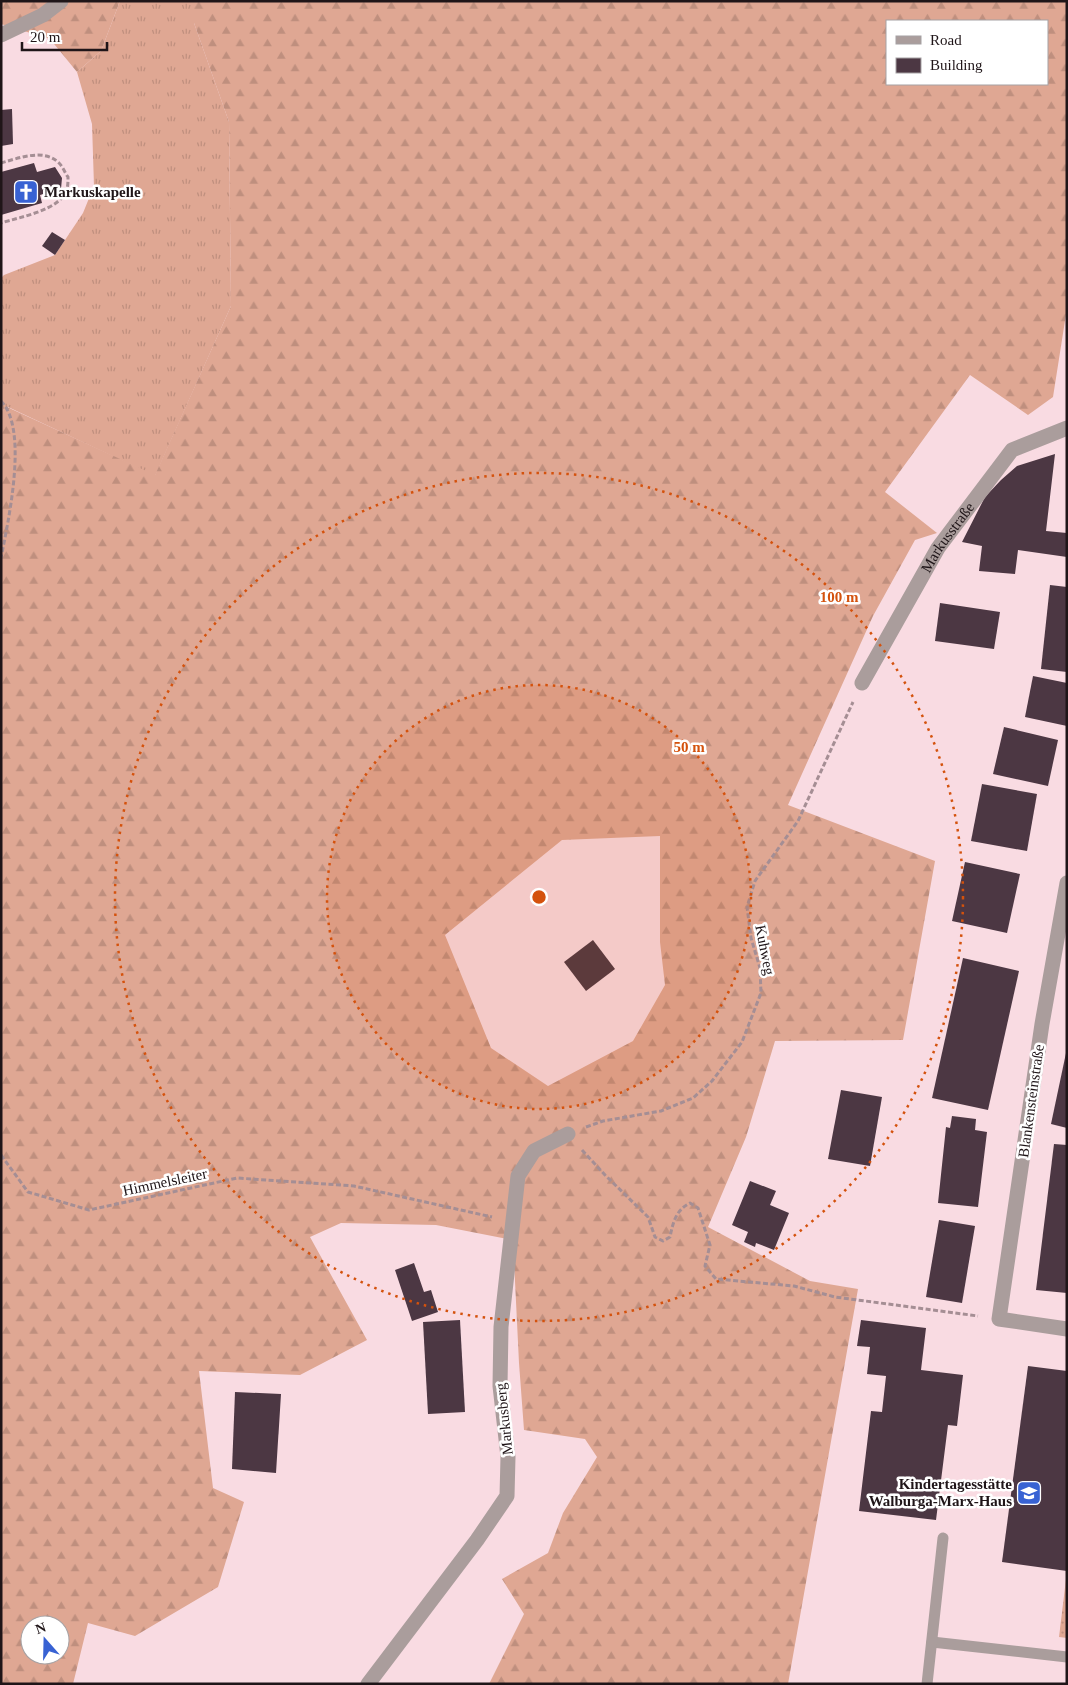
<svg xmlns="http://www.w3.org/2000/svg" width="1068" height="1685" font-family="'Times New Roman',serif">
  <defs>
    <pattern id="grass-tufts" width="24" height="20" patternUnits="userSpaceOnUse" patternTransform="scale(1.25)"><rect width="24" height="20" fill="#dfa793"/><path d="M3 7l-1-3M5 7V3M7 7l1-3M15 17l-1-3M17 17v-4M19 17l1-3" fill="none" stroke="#bf8f7e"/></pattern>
    <pattern id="forest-firs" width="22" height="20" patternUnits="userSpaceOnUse" patternTransform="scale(1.25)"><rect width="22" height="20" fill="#dfa793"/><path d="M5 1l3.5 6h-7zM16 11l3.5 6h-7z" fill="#bf8f7e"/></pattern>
    <pattern id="park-dots" width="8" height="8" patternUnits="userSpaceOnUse" patternTransform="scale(1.25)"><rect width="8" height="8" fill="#dfa793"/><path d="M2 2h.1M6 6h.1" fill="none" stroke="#bf8f7e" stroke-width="1.8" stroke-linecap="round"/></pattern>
  </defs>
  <rect width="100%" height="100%" fill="#f9dbe2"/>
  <!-- grass -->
  <path fill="url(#grass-tufts)" d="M120 1H194V23L229 122 231 306 155 476 8 407 1 412V278L4 275 55 255 83 213 94 186 92 124 77 72 101 51Z"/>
  <!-- forest -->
  <g fill="url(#forest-firs)" fill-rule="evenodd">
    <path d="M1 1H120L101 51 77 72 50 39 1 24Z"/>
    <path d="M194 1H1067V308L1053 397 1028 415 970 375 885 492 937 533 915 540 873 616 788 805 935 861 903 1040 775 1041 746 1137 708 1227 810 1281 858 1289 788 1684H489L524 1614 502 1579 548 1553 563 1513 597 1457 585 1439 524 1430 519 1363 513 1240 436 1225 341 1223 310 1237 367 1340 300 1375 199 1371 213 1488 244 1502 218 1587 135 1636 88 1623 73 1684H1V412L7 407 155 475 231 306 229 122 194 23ZM887 21H1047V84H887ZM660 836V942L665 985 633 1041 548 1086 491 1048 445 935 562 840ZM30 1625H60V1655H30Z"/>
  </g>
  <!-- park -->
  <path fill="url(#park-dots)" d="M1067 1571V1638L1059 1637Z"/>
  <!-- building -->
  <g fill="#4c3743">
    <path d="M12 109 13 144 1 146V110Z"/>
    <path d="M34 163 37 172 55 167 62 178 61 189 40 195 42 203 1 215V172Z"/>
    <path d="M52 232 65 240 55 255 42 246Z"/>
    <path d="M1055 454 1046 531 1067 533V557L1018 550 1015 574 979 571 982 546 962 542 985 497 1001 480 1017 466Z"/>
    <path d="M1050 585 1067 587V672L1041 669Z"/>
    <path d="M940 603 1000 612 994 649 935 641Z"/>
    <path d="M1033 676 1067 683V726L1025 717Z"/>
    <path d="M1004 727 1058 740 1048 786 993 774Z"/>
    <path d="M982 784 1037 794 1027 851 971 841Z"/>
    <path d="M965 862 1020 874 1007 933 952 921Z"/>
    <path d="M593 940 615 969 586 991 564 962Z"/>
    <path d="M963 958 1019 971 988 1110 932 1098Z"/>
    <path d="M1066 1053H1067V1128L1051 1124Z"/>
    <path d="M841 1090 882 1097 870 1166 828 1159Z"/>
    <path d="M952 1116 976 1119 975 1130 987 1132 978 1207 938 1203 946 1127 950 1128Z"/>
    <path d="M1054 1144 1067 1145V1293L1036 1290Z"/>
    <path d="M750 1181 776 1191 770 1205 789 1213 774 1250 756 1243 755 1247 744 1242 748 1232 732 1225Z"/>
    <path d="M939 1220 975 1226 962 1303 926 1297Z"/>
    <path d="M414 1263 424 1292 431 1290 438 1312 412 1321 395 1270Z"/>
    <path d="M460 1320 465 1412 428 1414 423 1322Z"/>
    <path d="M861 1320 926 1328 921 1370 963 1375 957 1426 948 1425 936 1520 859 1511 871 1411 882 1412 886 1376 867 1374 870 1347 857 1346Z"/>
    <path d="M1028 1366 1067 1371V1571L1002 1562Z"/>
    <path d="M235 1392 281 1394 276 1473 232 1469Z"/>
  </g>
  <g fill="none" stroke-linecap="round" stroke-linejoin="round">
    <!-- path -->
    <g stroke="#a58e94" stroke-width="3" stroke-dasharray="5 2.5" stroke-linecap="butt">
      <path d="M1 163C19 158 44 148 59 163 63 167 65 173 68 177 68 181 68 185 67 189 61 210 20 217 1 223"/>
      <path d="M1 401C29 429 8 522 1 558"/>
      <path d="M586 1127 603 1121 661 1111 693 1098 712 1081 742 1042 761 993 760 968 751 938 747 907 755 881 798 821 853 702"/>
      <path d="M582 1150 605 1175 648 1217 655 1237 663 1241 670 1237C673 1222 676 1210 690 1203L698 1208 710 1245 705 1266 716 1279 794 1286 835 1297 978 1316"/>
      <path d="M1 1155 28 1192 89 1210 237 1178 354 1186 492 1217"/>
    </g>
    <!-- service -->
    <g stroke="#aa9d9c" stroke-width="11">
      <path d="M932 1642 1067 1657"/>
      <path d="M927 1684 943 1538"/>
    </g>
    <!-- minor -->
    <g stroke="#aa9d9c" stroke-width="15">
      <path d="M1 35 43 15 61 1"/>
      <path id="s1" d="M862 683 938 548 1012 450 1067 428"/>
      <path d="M1067 883 1042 1024 999 1319 1067 1329"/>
      <path d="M368 1684 477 1540 507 1496 508 1457 500 1386 501 1327 518 1176 534 1151 568 1134"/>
    </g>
  </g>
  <!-- distance rings -->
  <circle cx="539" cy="897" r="212" fill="#d4520d" fill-opacity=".12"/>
  <g fill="none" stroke="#d4520d" stroke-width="2.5" stroke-dasharray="2.5 5">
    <circle cx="539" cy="897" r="212"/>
    <circle cx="539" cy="897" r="424"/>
  </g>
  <!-- icons -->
  <defs>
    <symbol id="church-square" viewBox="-11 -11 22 22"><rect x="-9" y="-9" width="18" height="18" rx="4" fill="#3862d3" stroke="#fff"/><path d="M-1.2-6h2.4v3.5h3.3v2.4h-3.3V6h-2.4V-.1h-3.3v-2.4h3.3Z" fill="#fff"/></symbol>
    <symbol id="school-square" viewBox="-11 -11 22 22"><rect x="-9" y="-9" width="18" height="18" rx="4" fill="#3862d3" stroke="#fff"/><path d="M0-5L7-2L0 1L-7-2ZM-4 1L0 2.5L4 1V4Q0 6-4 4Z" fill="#fff"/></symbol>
  </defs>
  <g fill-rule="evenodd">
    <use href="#church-square" x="12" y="178" width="28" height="28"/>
    <use href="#school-square" x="1015" y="1479" width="28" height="28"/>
  </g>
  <g text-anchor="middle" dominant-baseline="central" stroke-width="5" stroke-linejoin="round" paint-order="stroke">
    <!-- poi labels -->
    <g font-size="15" font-weight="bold" fill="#1f1518" stroke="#fff" text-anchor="start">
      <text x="44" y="192">Markuskapelle</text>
      <text x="1012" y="1484" text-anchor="end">Kindertagesstätte<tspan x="1012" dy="17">Walburga-Marx-Haus</tspan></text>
    </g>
    <!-- street labels -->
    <g font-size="15" fill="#1f1518" stroke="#fff">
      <text stroke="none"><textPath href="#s1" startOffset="169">Markusstraße</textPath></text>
      <text transform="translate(765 950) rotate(79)">Kuhweg</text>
      <text transform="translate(1031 1101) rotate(-82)">Blankensteinstraße</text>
      <text transform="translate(165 1182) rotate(-12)">Himmelsleiter</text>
      <text transform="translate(504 1419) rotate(-96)">Markusberg</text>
    </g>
  </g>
  <circle cx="539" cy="897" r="8" fill="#d4520d" stroke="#fff" stroke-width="2.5"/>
  <g font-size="15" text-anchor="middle" font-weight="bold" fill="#d4520d" stroke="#fff" stroke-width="5" stroke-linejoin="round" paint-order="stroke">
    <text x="839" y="602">100 m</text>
    <text x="689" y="752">50 m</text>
  </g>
  <!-- border -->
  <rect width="1068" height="1685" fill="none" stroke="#1f1518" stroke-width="5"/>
  <!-- legend -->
  <rect x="886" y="20" width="162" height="65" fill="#ffffff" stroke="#a5a1a3"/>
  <rect x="896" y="36" width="25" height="8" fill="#aa9d9c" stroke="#a5a1a3"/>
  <text x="930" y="45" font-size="15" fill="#1f1518">Road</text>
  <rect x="896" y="58" width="25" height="15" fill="#4c3743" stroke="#a5a1a3"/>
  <text x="930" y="70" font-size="15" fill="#1f1518">Building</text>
  <!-- north arrow -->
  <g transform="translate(45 1640) rotate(340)"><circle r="24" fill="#ffffff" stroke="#a5a1a3"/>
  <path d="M0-4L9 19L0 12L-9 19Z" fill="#3862d3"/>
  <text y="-8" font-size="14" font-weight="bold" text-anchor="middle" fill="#1f1518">N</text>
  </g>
  <!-- scale -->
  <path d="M22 42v8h85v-8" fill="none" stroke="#1f1518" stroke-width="2.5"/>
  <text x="30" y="42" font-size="15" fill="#1f1518" stroke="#ffffff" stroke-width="4" paint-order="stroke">20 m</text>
</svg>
